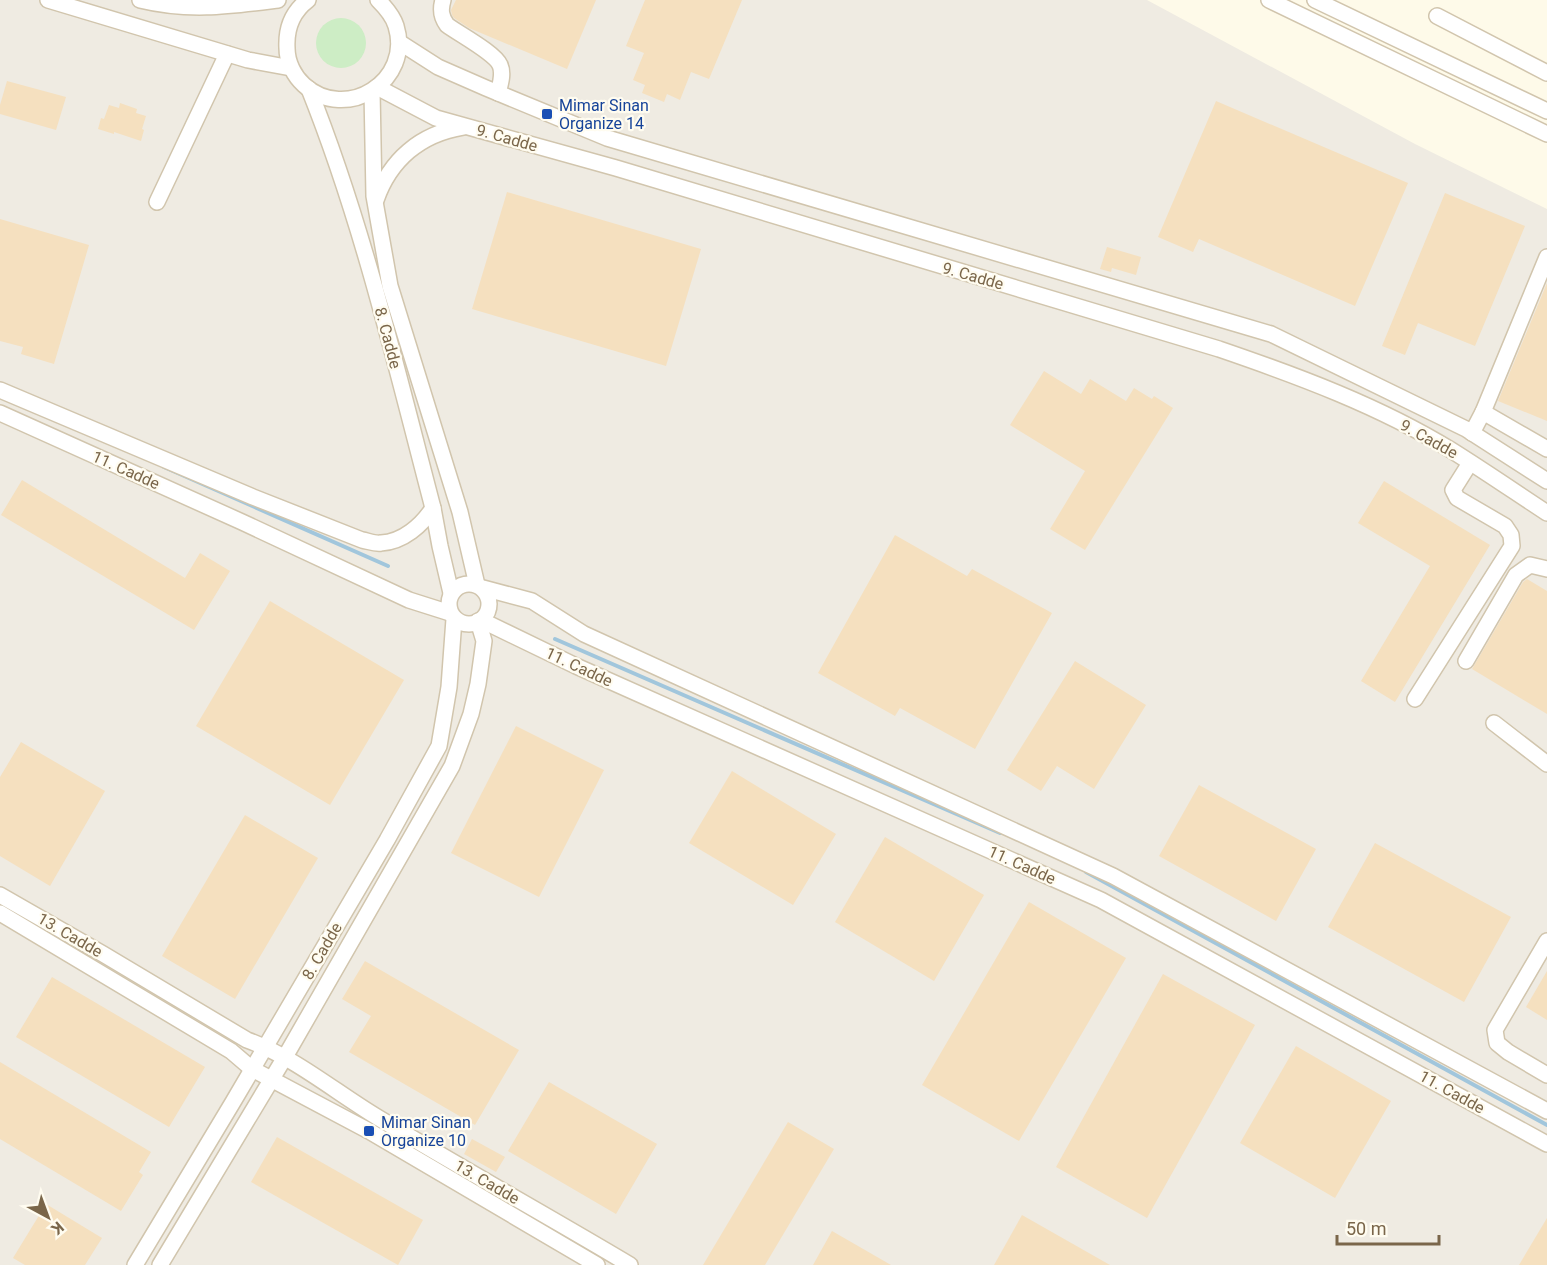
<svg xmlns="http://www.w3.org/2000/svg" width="1547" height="1265" font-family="Roboto,sans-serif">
  <rect width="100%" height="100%" fill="#fefae9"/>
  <!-- industrial -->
  <path fill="#efebe2" d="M0 0H1147L1415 144 1547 209V1265H0Z"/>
  <!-- green -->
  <circle fill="#cdedc5" cx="341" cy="43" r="25"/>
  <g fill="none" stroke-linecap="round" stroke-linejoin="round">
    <!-- stream -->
    <g stroke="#a1c6dc" stroke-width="4">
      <path d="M164 467 388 566"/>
      <path d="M555 639 1000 833"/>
      <path d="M1086 872 1547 1125"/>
    </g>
  </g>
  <!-- building -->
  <g fill="#f5e0bf">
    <path d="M456 0H596L567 69 469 28 454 18 452 15 451 10Z"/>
    <path d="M645 0H742L709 79 691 72 680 100 667 94 664 102 642 93 645 85 633 80 644 53 626 46Z"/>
    <path d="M7 81 66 97 56 130 0 114V105Z"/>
    <path d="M1216 101 1408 183 1355 306 1199 239 1193 252 1158 237Z"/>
    <path d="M120 103 137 109 136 113 146 116 142 129 144 130 141 141 114 132V134L98 129 101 118 104 119 109 105 119 108Z"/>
    <path d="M507 192 701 249 666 366 472 309Z"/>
    <path d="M1445 193 1525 226 1475 346 1418 323 1405 355 1382 346Z"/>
    <path d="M0 219 89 245 54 364 21 354 23 347 0 341Z"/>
    <path d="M1107 247 1141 257 1136 275 1112 268 1111 272 1100 269Z"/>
    <path d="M1547 283V421L1498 401Z"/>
    <path d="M1044 371 1081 394 1090 379 1126 401 1134 388 1152 399 1154 396 1173 408 1085 550 1050 529 1085 471 1010 425Z"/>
    <path d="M22 480 185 578 200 553 230 571 194 630 1 515Z"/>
    <path d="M1384 481 1490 545 1395 702 1361 681 1430 566 1358 523Z"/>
    <path d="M895 535 967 576 972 569 1052 613 975 749 900 708 895 716 818 673Z"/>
    <path d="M1527 579 1547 591V714L1472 669 1523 582Z"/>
    <path d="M270 601 404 680 330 805 196 726Z"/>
    <path d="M1075 661 1146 705 1094 789 1057 766 1041 791 1007 770Z"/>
    <path d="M516 726 604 770 539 897 451 853Z"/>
    <path d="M21 742 105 791 50 886 0 856V777Z"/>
    <path d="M732 771 836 834 793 905 689 843Z"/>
    <path d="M1199 785 1316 849 1276 921 1159 856Z"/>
    <path d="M245 815 318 858 235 999 162 956Z"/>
    <path d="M885 837 984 895 934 981 835 922Z"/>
    <path d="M1375 843 1511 917 1464 1002 1328 927Z"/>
    <path d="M1029 902 1126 958 1019 1141 922 1085Z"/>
    <path d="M365 961 519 1050 475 1125 349 1052 371 1016 342 999Z"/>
    <path d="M1547 971V1020L1526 1007Z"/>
    <path d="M1163 974 1255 1025 1147 1218 1056 1167Z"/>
    <path d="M52 977 205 1067 169 1127 16 1037Z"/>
    <path d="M1296 1046 1391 1101 1335 1198 1240 1143Z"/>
    <path d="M0 1062 151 1152 139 1172 143 1175 121 1211 0 1139Z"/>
    <path d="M549 1082 657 1144 616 1214 508 1151Z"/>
    <path d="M788 1122 834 1149 765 1265H703Z"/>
    <path d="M277 1137 423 1220 398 1265 251 1182Z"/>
    <path d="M472 1139 505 1157 496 1172 464 1154Z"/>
    <path d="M46 1204 102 1238 85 1265H25L13 1258Z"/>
    <path d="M1022 1215 1110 1265H994Z"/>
    <path d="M1547 1218V1265H1519Z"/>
    <path d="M832 1231 891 1265H813Z"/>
  </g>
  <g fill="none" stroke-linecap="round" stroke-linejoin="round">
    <defs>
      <g id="minor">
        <path d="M48 0 248 60 291 68"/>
        <path d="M140 0C189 12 230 6 278 0"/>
        <path d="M308 0C292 12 286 29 287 48 287 62 294 76 304 85 346 123 413 81 396 26 393 16 386 8 378 0"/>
        <path d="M443 0C440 10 441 17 447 25 459 34 495 53 500 65 504 74 500 85 498 93"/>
        <path d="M1269 0 1547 134"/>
        <path d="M1315 0 1547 111"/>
        <path d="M1437 16 1547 73"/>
        <path d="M399 42 438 67 486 88 607 138 1271 334 1466 429 1547 481"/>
        <path d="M377 87 436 118 616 168 1219 349C1298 376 1379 406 1451 450 1483 470 1515 492 1547 513"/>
        <path d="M309 89C363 224 396 367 433 508L440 546 451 593"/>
        <path d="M372 91 374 196 390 286 460 512 477 585"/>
        <path d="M376 200C390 160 420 134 463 127"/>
        <path d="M157 202 227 54"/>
        <path d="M0 390 253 497 362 540C368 541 375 544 381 543 403 542 422 525 433 508"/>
        <path d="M1483 412 1547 449"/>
        <path d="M0 413 242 522 409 600 450 613"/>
        <path d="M1472 433 1483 412 1547 257"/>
        <circle cx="469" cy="604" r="20"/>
        <path d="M483 588 532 601 584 634 1113 876 1547 1111"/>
        <path d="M481 620 576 666 1101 900 1547 1144"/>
        <path d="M1466 661 1516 575 1530 565 1547 569"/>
        <path d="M1415 699 1512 546 1511 535 1505 526 1457 498 1453 490 1470 463"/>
        <path d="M1494 723 1547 764"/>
        <path d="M0 895 103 954 247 1040C294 1057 334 1091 377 1117 461 1168 546 1215 630 1265"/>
        <path d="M0 913 231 1051 252 1069 369 1131 597 1265"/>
        <path d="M1547 941 1495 1030 1497 1043 1508 1052 1547 1075"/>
        <path d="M135 1265 233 1102 387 840 439 746 449 687 454 619"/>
        <path d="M160 1265 285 1057 452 766 471 714 478 684 484 641 478 621"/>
      </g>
    </defs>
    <!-- minor casing -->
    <use href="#minor" stroke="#d1c5ad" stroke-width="18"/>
    <!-- minor -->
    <use href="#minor" stroke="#fff" stroke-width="15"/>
  </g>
  <!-- markers -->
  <g fill="#1a4fb4" stroke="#fffcf0" stroke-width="2">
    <rect x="541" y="108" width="12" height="12" rx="3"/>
    <rect x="363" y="1125" width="12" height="12" rx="3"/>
  </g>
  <g text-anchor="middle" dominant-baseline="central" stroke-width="4.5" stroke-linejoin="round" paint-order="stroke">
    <!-- transit labels -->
    <g font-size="16" fill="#164399" stroke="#fffcf0" text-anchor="start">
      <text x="559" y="105">Mimar Sinan<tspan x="559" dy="18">Organize 14</tspan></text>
      <text x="381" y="1122">Mimar Sinan<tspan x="381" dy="18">Organize 10</tspan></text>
    </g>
    <!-- street labels -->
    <g font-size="16" fill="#7a664a" stroke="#fffcf0">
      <text transform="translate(507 138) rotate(16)">9. Cadde</text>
      <text transform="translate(973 276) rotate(16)">9. Cadde</text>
      <text transform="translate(388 338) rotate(75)">8. Cadde</text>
      <text transform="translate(1429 439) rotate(29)">9. Cadde</text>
      <text transform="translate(126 470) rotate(24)">11. Cadde</text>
      <text transform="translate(579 667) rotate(25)">11. Cadde</text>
      <text transform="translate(1022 865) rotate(24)">11. Cadde</text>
      <text transform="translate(70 935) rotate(30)">13. Cadde</text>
      <text transform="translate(322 951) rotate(-60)">8. Cadde</text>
      <text transform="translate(1452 1092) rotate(29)">11. Cadde</text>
      <text transform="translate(487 1182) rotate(30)">13. Cadde</text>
    </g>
  </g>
  <!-- north arrow -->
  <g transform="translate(48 1217) rotate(139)" stroke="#fffcf0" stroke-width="4.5" paint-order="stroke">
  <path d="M0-4.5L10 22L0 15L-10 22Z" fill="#7a664a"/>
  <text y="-9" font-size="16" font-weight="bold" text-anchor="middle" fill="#7a664a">K</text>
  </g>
  <!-- scale -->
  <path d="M1337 1235v9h102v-9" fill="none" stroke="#7a664a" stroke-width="3"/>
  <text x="1346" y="1235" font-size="18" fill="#7a664a" stroke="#fffcf0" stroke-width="4.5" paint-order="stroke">50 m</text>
</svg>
